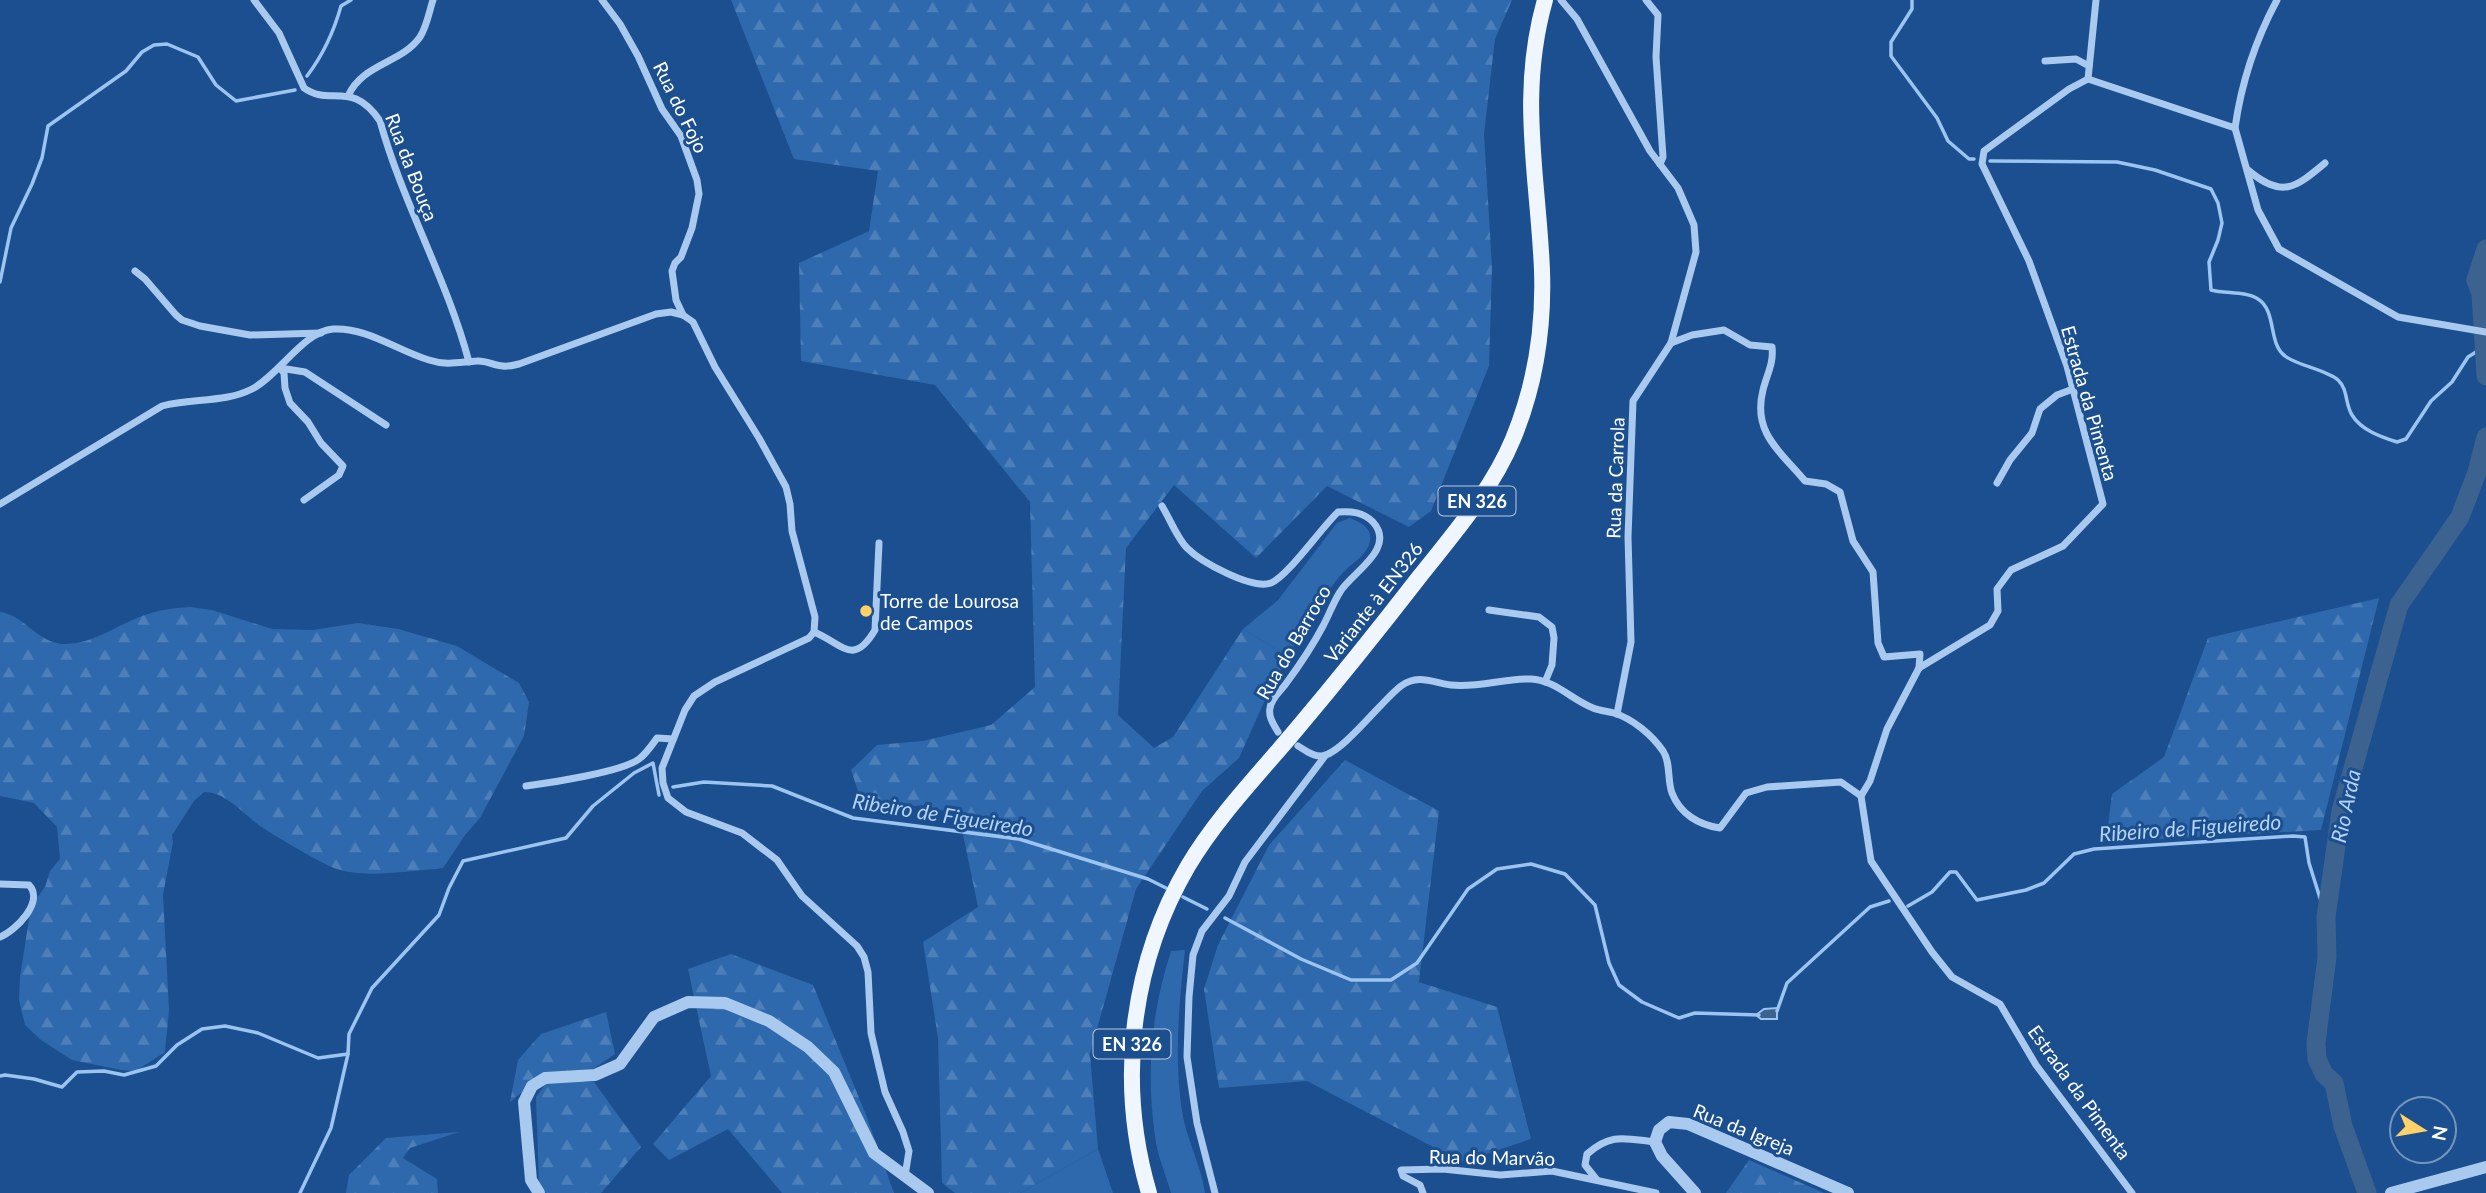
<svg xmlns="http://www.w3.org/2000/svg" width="2486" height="1193" font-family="Lato,sans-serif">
  <defs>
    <pattern id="forest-firs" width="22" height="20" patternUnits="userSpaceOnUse" patternTransform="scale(1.75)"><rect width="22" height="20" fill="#2e69ad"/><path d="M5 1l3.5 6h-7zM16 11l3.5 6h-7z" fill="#4d80b9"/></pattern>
    <pattern id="water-waves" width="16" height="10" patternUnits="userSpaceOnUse" patternTransform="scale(1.75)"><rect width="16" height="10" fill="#3c6290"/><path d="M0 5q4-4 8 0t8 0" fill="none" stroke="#597aa1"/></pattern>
  </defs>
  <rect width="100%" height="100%" fill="#1b4f8f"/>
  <!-- green -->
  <g fill="#2e69ad">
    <path d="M1350 518C1359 522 1368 525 1370 535 1372 549 1359 559 1350 566 1330 582 1303 633 1288 656L1243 629 1278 600 1337 523Z"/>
    <path d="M1185 950C1179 1003 1174 1057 1182 1111 1186 1139 1201 1164 1205 1193H1171C1166 1175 1157 1155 1155 1136 1146 1072 1151 1013 1171 951Z"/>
    <path d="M1098 1149 1113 1193H1020Z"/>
  </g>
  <!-- forest -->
  <g fill="url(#forest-firs)">
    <path d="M731 0H1512L1495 39 1484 134 1492 267 1489 366 1431 511 1409 527 1327 486 1256 558 1174 485 1126 548 1118 715 1154 748 1173 737 1243 629 1288 656 1269 691 1239 758 1202 791 1136 889 1090 1054 1098 1149 1020 1193H955L942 1183 938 1038 923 942 978 907 959 815 923 805 865 812 851 770 877 745 923 741 991 725 1035 687 1030 502 935 385 801 361 799 263 869 231 878 171 794 159Z"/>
    <path d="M2379 598 2321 830 2106 842 2112 794 2164 757 2208 638Z"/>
    <path d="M190 607 212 610 272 629 313 630 358 623 398 629 457 646 519 683 529 702 524 736 480 818 465 835 443 868 436 869C403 871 360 880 329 866 307 855 284 841 263 828 245 816 227 792 204 792L194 801 172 835 173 842 163 895 169 1010 165 1052 136 1071 121 1070 72 1060 41 1040 25 1025 19 1000 20 977 31 906 45 887 50 871 60 859 57 827 34 803 0 796V612C24 615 37 642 62 644 92 645 115 626 142 616 158 610 173 608 190 607Z"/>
    <path d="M1345 760 1439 811 1419 982 1497 1007 1531 1139 1462 1162 1307 1081 1219 1088 1204 989 1218 945 1269 845Z"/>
    <path d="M731 954 813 985 866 1115 894 1193H782L728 1129 669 1160 653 1144 711 1076 688 969Z"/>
    <path d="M606 1012 615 1054 593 1069 547 1072 510 1102 518 1060 541 1034Z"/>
    <path d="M547 1082H594L641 1147 601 1193H546L539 1183 536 1097Z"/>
    <path d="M459 1132 410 1148 403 1158 437 1179 438 1193H346L349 1175 386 1138Z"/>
    <path d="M1749 1160 1824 1193H1726Z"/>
  </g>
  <!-- water -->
  <path fill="url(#water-waves)" stroke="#9cc4f0" stroke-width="2" d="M1777 1008V1019H1761L1756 1015 1764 1009Z"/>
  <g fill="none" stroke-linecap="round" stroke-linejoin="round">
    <!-- stream -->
    <g stroke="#9cc4f0" stroke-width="3.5">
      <path d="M1912 0V9L1891 42V56L1937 118 1948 141 1969 159H1974"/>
      <path d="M307 76C323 55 334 31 341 6L351 0"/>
      <path d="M1990 161 2117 162 2155 170 2211 189 2218 203 2222 223 2218 240 2209 262 2211 290C2226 294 2246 291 2258 299 2277 311 2268 344 2285 356 2296 365 2327 370 2338 380 2348 389 2345 404 2352 415 2361 430 2381 437 2397 442L2406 439 2431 401 2452 382 2468 357 2484 347"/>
      <path d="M0 282 11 228 32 184 42 158 48 126 126 71 142 52 154 45 167 44 198 57 216 85 236 101 295 90"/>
      <path d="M673 787 704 782 772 786 853 818 1019 839 1148 879 1166 888"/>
      <path d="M1183 897 1207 909"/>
      <path d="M1908 906 1932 892 1950 872H1956L1977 900 2026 890 2044 883 2074 854 2094 849 2293 836 2305 837 2309 863 2326 917"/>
      <path d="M1225 918 1301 959 1351 980H1391L1417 963 1468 889 1497 869 1531 864 1565 874 1595 905 1609 963 1619 985 1642 1002 1679 1018 1695 1013 1759 1015"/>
      <path d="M1777 1011 1787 983 1870 907 1889 901"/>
      <path d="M0 1076 5 1075 34 1079 62 1087 77 1072 104 1071 124 1075 156 1066 177 1045 202 1029 225 1026 258 1033 318 1058 348 1054"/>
      <path d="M300 1193 331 1128 348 1054 349 1034 372 988 439 915 449 888 463 861 566 838 593 806 634 773 653 763 659 795"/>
    </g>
    <!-- river -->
    <g stroke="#3c6290" stroke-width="19">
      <path d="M2486 249 2476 280 2481 294 2486 376"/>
      <path d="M2367 1193 2343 1126 2334 1083 2324 1074 2317 1059 2316 1043 2327 957 2326 917 2341 811 2399 605 2460 517 2477 472 2486 437"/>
    </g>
    <!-- minor -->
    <g stroke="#a9c9ee" stroke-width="7">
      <path d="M254 0 279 33 304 88C330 107 352 79 380 121 403 204 447 279 469 362"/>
      <path d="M602 0 620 24 638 56 662 109 681 136 697 180 699 194 692 228 681 257 675 263 672 271 676 300 683 315"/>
      <path d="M1561 0 1577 19 1650 151 1678 188 1694 225 1696 252 1671 343 1633 401 1628 537 1631 642 1617 714"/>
      <path d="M1646 0 1658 15 1656 57 1663 157 1660 164"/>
      <path d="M2045 61 2076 59 2089 66"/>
      <path d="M2088 79 2096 0"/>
      <path d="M348 96C363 63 401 64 420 37 427 26 429 12 433 0"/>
      <path d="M2235 128C2241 85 2256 39 2277 0"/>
      <path d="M2248 170C2282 199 2295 188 2325 163"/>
      <path d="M135 271 145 279 176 315 182 320 200 326 250 335 321 333"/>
      <path d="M1671 343 1692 335 1724 330 1750 345 1772 347C1774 363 1767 374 1763 390 1752 433 1781 452 1805 481L1826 484 1840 492 1853 541 1873 572 1878 643 1884 657 1920 654 1919 668"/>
      <path d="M280 368 284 373 285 388 290 403 308 422 321 443 343 466 339 475 304 500"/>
      <path d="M280 368 305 372 386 425"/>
      <path d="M1997 483 2010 460 2032 433 2040 409 2057 395 2073 389"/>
      <path d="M0 504 162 406C191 398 225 403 252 389 278 376 304 331 333 329 367 327 398 351 429 360 447 366 460 362 477 361 486 360 494 366 503 366 508 367 514 365 519 364L656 314 671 312 683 315 693 322 715 367 759 438 786 487 790 504 792 531 815 617 814 632 809 638 715 682 694 696 685 710 662 768 663 783 668 798 686 812 742 833 777 860 802 896 857 946 864 957 868 972 871 1033 879 1067 885 1092 903 1132 909 1151 905 1176"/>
      <path d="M1162 506C1170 519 1177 538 1187 548 1201 562 1252 590 1271 583 1287 577 1322 527 1338 512 1351 511 1363 512 1373 522 1397 549 1351 573 1340 592 1333 603 1329 615 1323 626 1312 647 1299 666 1285 685 1280 691 1271 699 1270 708 1268 717 1274 725 1278 732"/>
      <path d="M1489 610 1539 617 1552 627 1554 638 1552 665 1545 682"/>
      <path d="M814 632C843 644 853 667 875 630L879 543"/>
      <path d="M1298 746C1305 750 1313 757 1322 756 1343 753 1382 700 1401 686 1418 673 1434 683 1451 685 1478 688 1505 678 1531 679 1555 680 1572 700 1593 708 1600 711 1607 711 1614 713 1633 719 1652 735 1663 751 1671 763 1667 780 1672 793 1680 814 1699 825 1720 828L1746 793 1767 787 1841 782 1861 796"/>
      <path d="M526 786C549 783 622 772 639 759 646 754 652 745 657 738L673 739"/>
      <path d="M0 884 29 885C45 902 15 931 0 937"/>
      <path d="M1597 1180 1585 1165 1587 1154C1612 1132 1626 1139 1655 1142"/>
      <path d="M1215 1193 1197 1123 1187 1057 1189 997 1193 955 1202 931 1229 896 1245 862 1325 756"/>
      <path d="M1423 1193 1420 1185 1403 1176 1401 1170 1443 1169 1500 1175 1552 1171 1656 1193"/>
      <path d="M2132 1193 2036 1065 2000 1004 1952 977 1932 952 1871 861 1861 796 1870 781 1887 729 1919 668 1990 625 1998 611 1997 589 2011 570 2063 546 2103 504 2067 366 2029 261 1982 164 1984 151 2069 89 2088 79 2235 128 2258 210 2279 249 2398 317 2486 332"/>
    </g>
    <!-- tertiary -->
    <g stroke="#a9c9ee" stroke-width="12">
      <path d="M539 1193 531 1180 524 1102 532 1086 545 1078 595 1075 620 1064 654 1017 688 1002 725 1003 769 1021 808 1047 834 1072 874 1153 928 1193"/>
      <path d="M1695 1193 1662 1156 1655 1142 1659 1130 1669 1122 1688 1124 1848 1193"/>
      <path d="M2391 1193 2486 1167"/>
    </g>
    <!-- primary -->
    <path stroke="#f0f6ff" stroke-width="16" d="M1149 1193C1117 1084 1130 965 1188 866 1217 817 1259 774 1295 731 1338 680 1379 629 1420 576 1454 533 1492 490 1513 439 1535 386 1544 327 1542 270 1538 175 1518 95 1545 0"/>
  </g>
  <!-- markers -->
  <circle fill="#ffd166" stroke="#1b4f8f" stroke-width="2.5" cx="866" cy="611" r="7"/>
  <g text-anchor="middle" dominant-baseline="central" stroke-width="6" stroke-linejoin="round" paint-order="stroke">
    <!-- shield labels -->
    <g fill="#1b4f8f" stroke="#bbcadd" stroke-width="2">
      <rect x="1438.5" y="486.5" width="77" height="29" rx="5"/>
      <rect x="1093.5" y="1029.5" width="77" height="29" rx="5"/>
    </g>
    <g font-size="18" font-weight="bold" fill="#fff">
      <text x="1477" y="501">EN 326</text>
      <text x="1132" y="1044">EN 326</text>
    </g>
    <!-- street labels -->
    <g font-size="19" fill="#fff" stroke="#1b4f8f">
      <text transform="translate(681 107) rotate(64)">Rua do Fojo</text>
      <text transform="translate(412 167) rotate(69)">Rua da Bouça</text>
      <text transform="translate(2090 403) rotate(74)">Estrada da Pimenta</text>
      <text transform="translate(1615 478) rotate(-88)">Rua da Carrola</text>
      <text transform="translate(1373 602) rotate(-52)">Variante à EN326</text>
      <text transform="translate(1293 642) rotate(-60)">Rua do Barroco</text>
      <text transform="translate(2080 1092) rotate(54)">Estrada da Pimenta</text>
      <text transform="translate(1744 1129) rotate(22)">Rua da Igreja</text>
      <text transform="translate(1492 1157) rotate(1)">Rua do Marvão</text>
    </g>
    <!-- poi labels -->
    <g font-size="19" fill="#fff" stroke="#1b4f8f" text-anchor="start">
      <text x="880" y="600">Torre de Lourosa<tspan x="880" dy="22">de Campos</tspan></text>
    </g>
    <!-- water labels -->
    <g font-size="21" font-style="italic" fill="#b5d3f5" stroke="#1b4f8f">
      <text transform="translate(2345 806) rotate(-78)">Rio Arda</text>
      <text transform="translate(943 814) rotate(9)">Ribeiro de Figueiredo</text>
      <text transform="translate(2190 827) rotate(-4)">Ribeiro de Figueiredo</text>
    </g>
  </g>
  <!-- north arrow -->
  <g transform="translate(2423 1130) rotate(101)"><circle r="33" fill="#1b4f8f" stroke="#7695bc" stroke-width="2"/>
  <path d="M0-5L12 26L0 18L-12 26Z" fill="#ffd166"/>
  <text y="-10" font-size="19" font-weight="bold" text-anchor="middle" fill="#ffffff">N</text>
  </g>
</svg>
